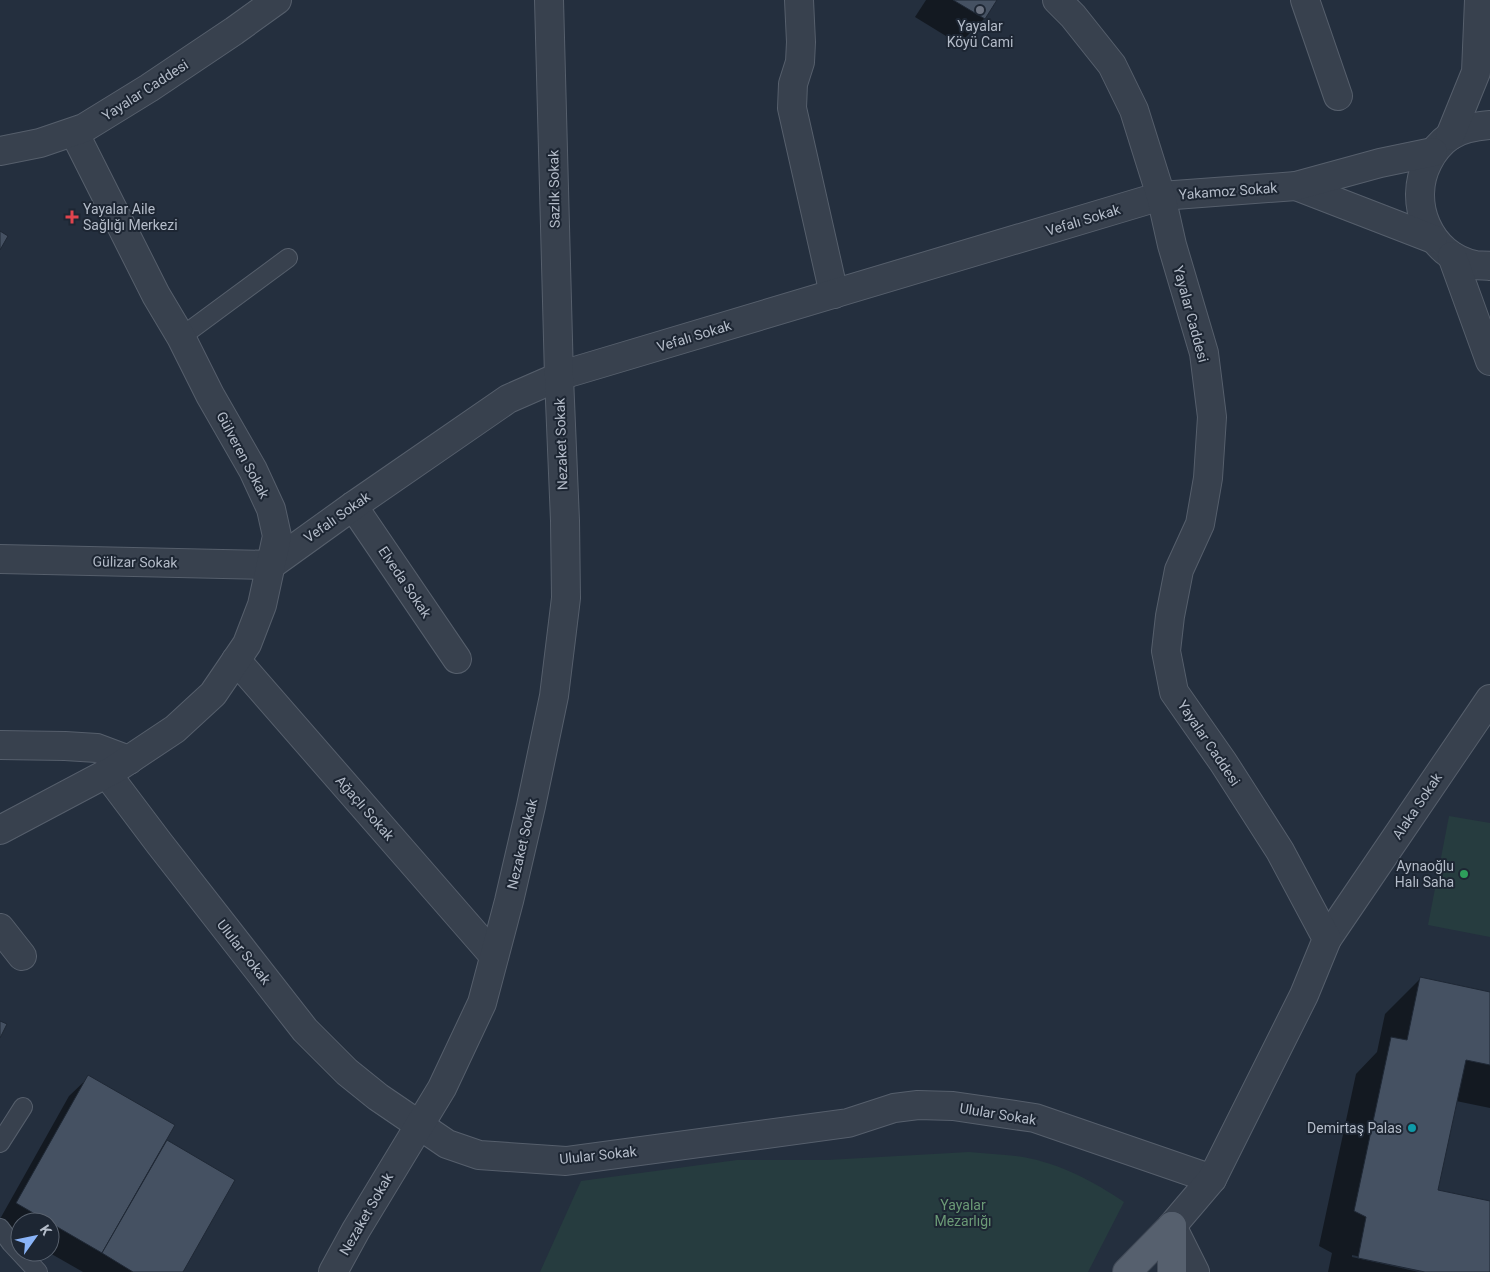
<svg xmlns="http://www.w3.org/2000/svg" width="1490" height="1272" font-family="Roboto,sans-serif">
  <rect width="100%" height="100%" fill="#242f3e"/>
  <!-- green -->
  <g fill="#263c3f">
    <path d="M1449 816 1490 823V937L1428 925Z"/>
    <path d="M969 1152C986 1154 1005 1154 1023 1157 1061 1164 1093 1181 1124 1202L1088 1272H540L581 1181 737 1160H827Z"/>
  </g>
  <!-- shadow -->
  <g fill="#0007">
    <path d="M926 0H996L984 19 959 44 915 17Z"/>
    <path d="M1421 978 1490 993V1108L1456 1101 1437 1191 1490 1202V1272H1431L1352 1255V1257L1419 1272H1328L1332 1253 1319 1246 1356 1074 1377 1052 1385 1014Z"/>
    <path d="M89 1077 165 1140 234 1180 182 1272H83L48 1252H50V1222H20V1236L0 1224V1219L69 1096Z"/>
  </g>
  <!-- building -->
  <g fill="#455162" stroke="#1f2835">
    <path d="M953 0H997L985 19Z"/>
    <path d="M0 231 8 236 0 250Z"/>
    <path d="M1420 977 1490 992V1065L1466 1060 1438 1190 1490 1201V1272H1425L1358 1258 1366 1217 1354 1211 1391 1037 1407 1040Z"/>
    <path d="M0 1021 7 1024 0 1038Z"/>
    <path d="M88 1075 175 1125 102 1253 16 1203Z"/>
    <path d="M167 1140 235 1180 183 1272H133L102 1253Z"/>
  </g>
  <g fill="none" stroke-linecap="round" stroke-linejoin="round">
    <defs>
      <g id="service">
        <path d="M181 337 288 258"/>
        <path d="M0 1143 23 1107"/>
        <path d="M0 1228 11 1243 38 1272"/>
      </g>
      <g id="minor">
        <path d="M799 0 801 42 800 62 793 84 792 108 834 294"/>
        <path d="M1305 0 1338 96"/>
        <path d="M1490 125C1476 126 1462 128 1450 136 1440 143 1433 152 1428 162 1407 202 1429 256 1475 265 1479 266 1485 265 1490 266"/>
        <path d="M1450 136 1476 72 1479 0"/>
        <path d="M1296 186 1433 239"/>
        <path d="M1452 256 1490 361"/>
        <path d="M353 506 457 659"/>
        <path d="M0 559 271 565 353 506 508 399 565 374 1161 196 1296 186 1380 163 1433 152"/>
        <path d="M236 660 494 956"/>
        <path d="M0 745 65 746 97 748 129 760"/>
        <path d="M107 774 159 843 305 1030 347 1072 378 1097 447 1144 479 1155 566 1161 848 1123 894 1108 918 1105 953 1106 1035 1118 1212 1179"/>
        <path d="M0 830 115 769 175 729 213 694 247 644 262 605 277 536 271 509 253 470 210 395 181 337 156 295 74 132"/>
        <path d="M0 928 22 956"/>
        <path d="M1327 939 1490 699"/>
        <path d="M1172 1226 1195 1272"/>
        <path d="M333 1272 356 1230 442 1088 482 1003 509 901 531 806 554 696 566 598 565 521 559 377 549 0"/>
      </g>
      <g id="tertiary">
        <path d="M1057 0 1073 16 1112 65 1134 110 1161 196 1172 245 1204 353 1212 417 1208 478 1200 524 1179 570 1170 616 1166 651 1174 692 1223 762 1280 851 1327 939 1304 995 1212 1179 1172 1226"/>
        <path d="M0 151 40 143 84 128 149 88 234 31 277 0"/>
      </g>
      <g id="primary">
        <path d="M1127 1272 1172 1226"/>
        <path d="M1172 1272V1226"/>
      </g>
    </defs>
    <!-- service casing -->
    <use href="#service" stroke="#565f6c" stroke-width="20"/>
    <!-- minor casing -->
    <use href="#minor" stroke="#565f6c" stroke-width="30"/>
    <!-- tertiary casing -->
    <use href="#tertiary" stroke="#565f6c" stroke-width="30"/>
    <!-- primary casing -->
    <use href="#primary" stroke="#414a57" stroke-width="30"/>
    <!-- service -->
    <use href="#service" stroke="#38414e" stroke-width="18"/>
    <!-- minor -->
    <use href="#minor" stroke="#38414e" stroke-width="28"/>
    <!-- tertiary -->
    <use href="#tertiary" stroke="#38414e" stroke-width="28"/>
    <!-- primary -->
    <use href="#primary" stroke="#56606e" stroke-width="28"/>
  </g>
  <!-- markers -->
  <circle fill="#6b7280" stroke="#1d2633" stroke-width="2" cx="980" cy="10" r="5"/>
  <path fill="#e0444e" stroke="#1d2633" stroke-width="2" d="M69.5 209.5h5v5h5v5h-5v5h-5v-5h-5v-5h5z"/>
  <circle fill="#2e9e5b" stroke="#1d2633" stroke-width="2" cx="1464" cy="874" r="5"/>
  <circle fill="#0f9aa8" stroke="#1d2633" stroke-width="2" cx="1412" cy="1128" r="5"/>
  <g text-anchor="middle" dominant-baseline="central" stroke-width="4" stroke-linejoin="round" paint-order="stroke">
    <!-- poi labels -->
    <g font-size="14" fill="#b4bcc9" stroke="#1d2633" text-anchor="end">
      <text x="980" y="26" text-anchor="middle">Yayalar<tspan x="980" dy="16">Köyü Cami</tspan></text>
      <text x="83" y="209" text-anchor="start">Yayalar Aile<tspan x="83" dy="16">Sağlığı Merkezi</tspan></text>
      <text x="1454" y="866">Aynaoğlu<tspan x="1454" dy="16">Halı Saha</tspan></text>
      <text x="1402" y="1128">Demirtaş Palas</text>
    </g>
    <!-- street labels -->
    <g font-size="14" fill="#b4bcc9" stroke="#1d2633">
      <text transform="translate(145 90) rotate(-33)">Yayalar Caddesi</text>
      <text transform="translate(554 189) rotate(-91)">Sazlık Sokak</text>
      <text transform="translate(1228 191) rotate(-4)">Yakamoz Sokak</text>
      <text transform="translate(1083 220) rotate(-17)">Vefalı Sokak</text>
      <text transform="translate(1191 314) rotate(75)">Yayalar Caddesi</text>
      <text transform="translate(694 336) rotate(-17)">Vefalı Sokak</text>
      <text transform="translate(561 444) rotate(-92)">Nezaket Sokak</text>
      <text transform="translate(243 455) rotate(62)">Gülveren Sokak</text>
      <text transform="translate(337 517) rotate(-35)">Vefalı Sokak</text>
      <text transform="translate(135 562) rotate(1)">Gülizar Sokak</text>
      <text transform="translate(405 582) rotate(56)">Elveda Sokak</text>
      <text transform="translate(1209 743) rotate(56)">Yayalar Caddesi</text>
      <text transform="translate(1417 806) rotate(-56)">Alaka Sokak</text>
      <text transform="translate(365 808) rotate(49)">Ağaçlı Sokak</text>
      <text transform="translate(522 844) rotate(-77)">Nezaket Sokak</text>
      <text transform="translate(244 952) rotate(52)">Ulular Sokak</text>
      <text transform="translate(998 1114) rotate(9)">Ulular Sokak</text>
      <text transform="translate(598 1155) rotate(-6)">Ulular Sokak</text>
      <text transform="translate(366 1214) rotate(-60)">Nezaket Sokak</text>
    </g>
    <!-- park labels -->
    <g font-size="14" fill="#6b9a76" stroke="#1d2633">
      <text x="963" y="1205">Yayalar<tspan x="963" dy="16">Mezarlığı</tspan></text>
    </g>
  </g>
  <!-- north arrow -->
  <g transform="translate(35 1237) rotate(57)"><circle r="24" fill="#1d2633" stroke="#59626f"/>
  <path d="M0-4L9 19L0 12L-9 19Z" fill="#8ab4f8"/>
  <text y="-8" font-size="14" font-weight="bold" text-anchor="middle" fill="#b4bcc9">K</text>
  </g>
</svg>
